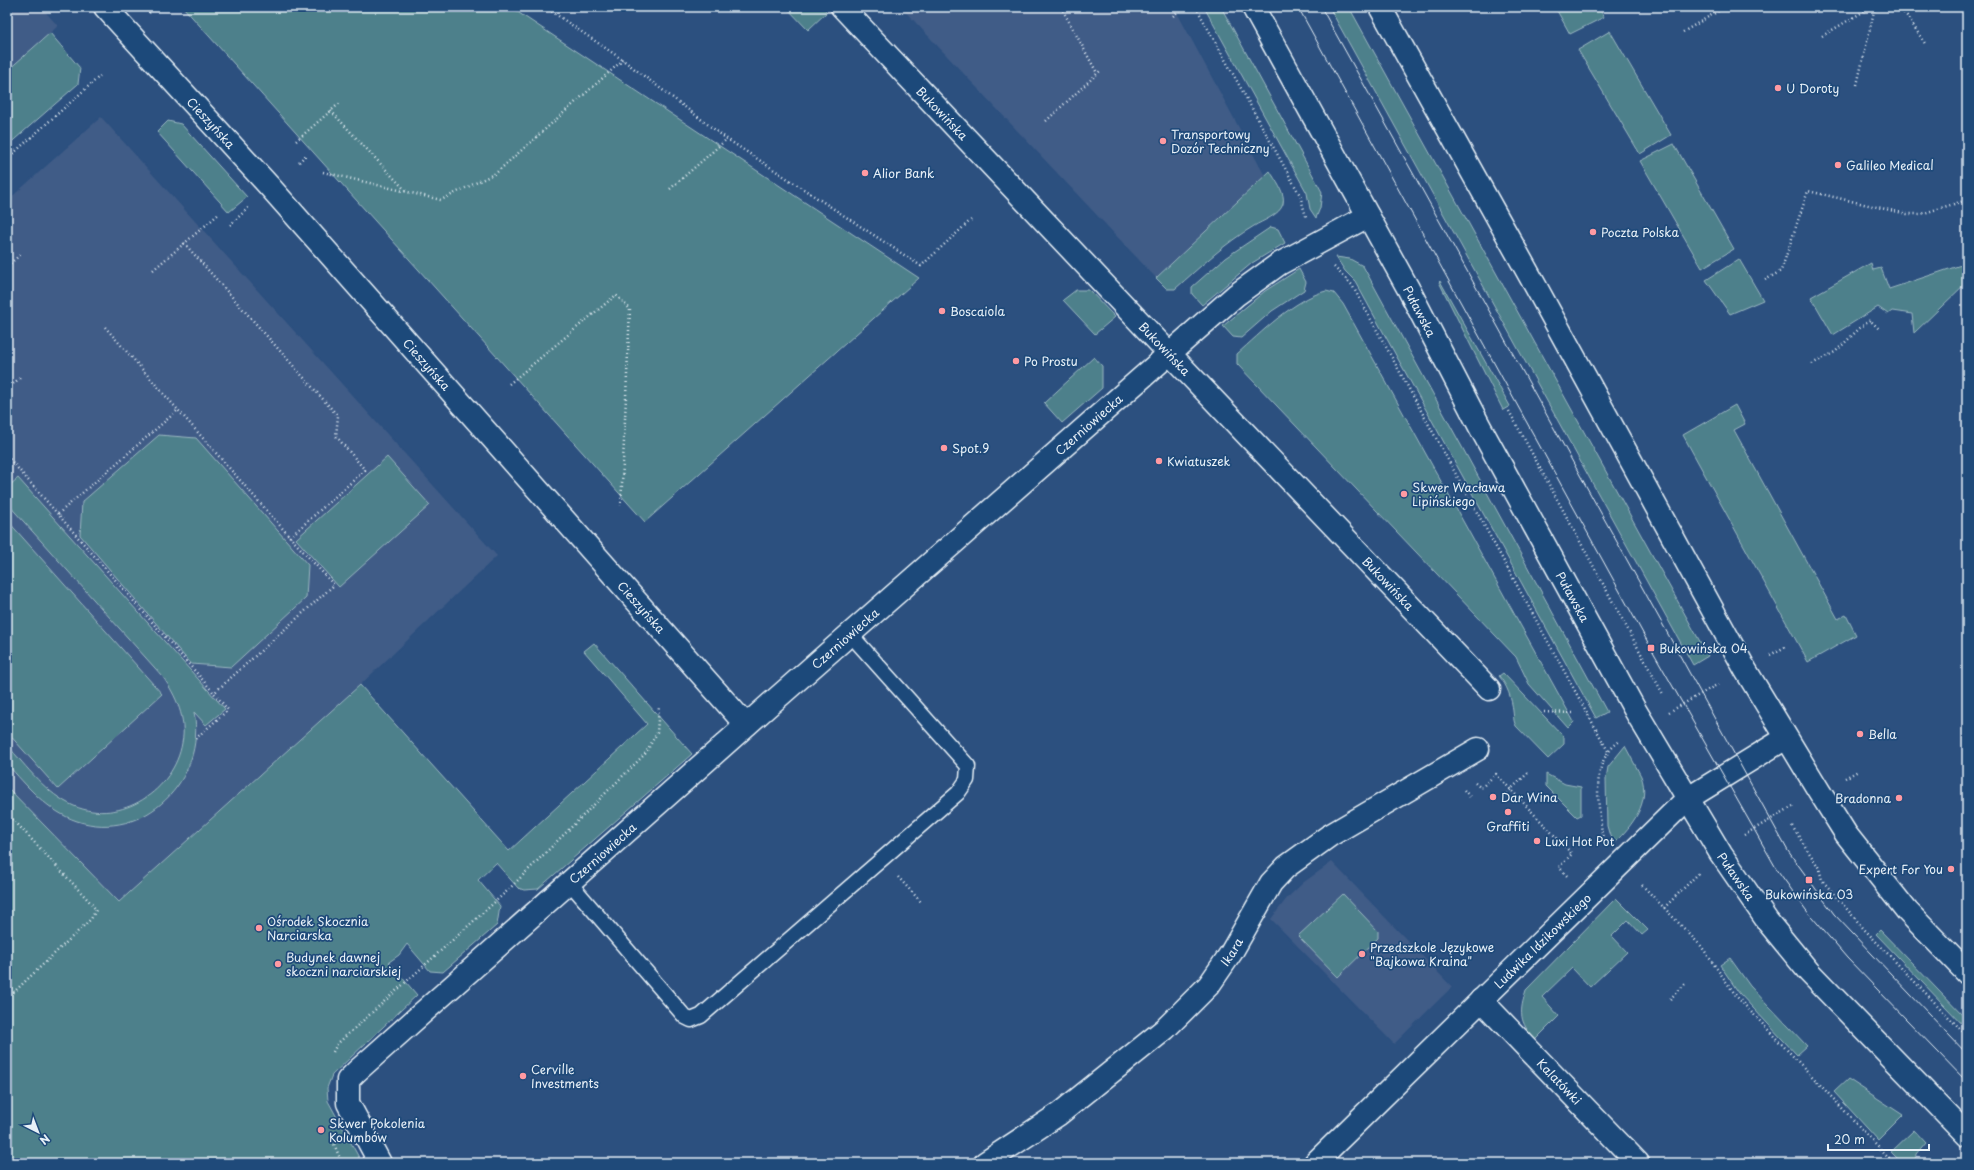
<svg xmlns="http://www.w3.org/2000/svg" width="1974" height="1170" font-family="'Playpen Sans',sans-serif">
  <rect width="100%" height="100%" fill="#2c507f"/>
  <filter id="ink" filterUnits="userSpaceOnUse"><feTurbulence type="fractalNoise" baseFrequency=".025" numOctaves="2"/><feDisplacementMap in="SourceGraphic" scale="8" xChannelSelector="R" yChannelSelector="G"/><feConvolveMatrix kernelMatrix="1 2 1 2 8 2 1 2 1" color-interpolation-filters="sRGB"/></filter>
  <g filter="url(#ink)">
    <!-- built -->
    <g fill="#3f5b87">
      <path d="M7 7H41L58 26 7 71Z"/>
      <path d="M901 7H1174L1265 176 1156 278Z"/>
      <path d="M101 117 497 556 360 685 119 903 7 787V201Z"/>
      <path d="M1332 862 1452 987 1394 1044 1271 919 1287 898 1304 882Z"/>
    </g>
    <!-- green -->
    <g fill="#4e808b" stroke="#9bb8c2">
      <path d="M183 7H510L919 278 645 522Z"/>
      <path d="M786 7H823L827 12 808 30Z"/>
      <path d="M1204 7H1221L1322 192 1320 208 1316 218 1310 209 1307 193Z"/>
      <path d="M1329 7H1349L1708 656 1693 665Z"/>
      <path d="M1555 7H1598L1604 17 1570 34Z"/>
      <path d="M1610 31 1671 135 1640 154 1578 50Z"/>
      <path d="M50 33 80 68 78 84 7 146V71Z"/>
      <path d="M168 121 181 124 247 197 229 212 157 132Z"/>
      <path d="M1674 144 1734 249 1702 268 1640 161Z"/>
      <path d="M1270 171C1275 180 1286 193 1283 204 1280 215 1262 221 1254 226 1225 243 1200 267 1175 289H1167L1156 278Z"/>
      <path d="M1271 227 1278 229 1285 243 1252 263 1202 305 1192 294V287L1225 258Z"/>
      <path d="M1336 257 1350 259 1363 266 1607 712 1596 718 1355 281 1345 271Z"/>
      <path d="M1739 259 1763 300 1730 314 1706 280Z"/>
      <path d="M1871 263 1873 270 1881 268 1889 289 1967 263V282L1914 333 1912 314 1892 311 1888 314 1878 307 1833 335 1811 297Z"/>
      <path d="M1299 269 1306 282 1304 290 1272 311 1241 338 1233 337 1223 326 1265 291Z"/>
      <path d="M1440 281 1510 406 1503 410 1439 282Z"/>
      <path d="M1076 290H1089L1115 317 1095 334 1063 300Z"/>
      <path d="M1326 291 1334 293 1343 304 1574 722 1568 728 1529 684 1516 657 1237 364V354C1261 333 1294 299 1326 291Z"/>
      <path d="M1094 357 1102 366V388L1062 423 1044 403Z"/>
      <path d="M1735 405 1745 424 1734 430 1838 619 1846 615 1856 635 1808 662 1683 435Z"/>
      <path d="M159 435 196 438 308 565 306 598 231 667 191 664 80 535 82 502Z"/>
      <path d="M387 457 430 505 339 587 296 539Z"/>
      <path d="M18 478 225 709 206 725 194 712C207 779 144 843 77 821 47 811 27 786 7 764V745C27 767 46 794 74 806 121 826 174 790 182 743 187 719 176 696 163 677L7 503V485L9 486Z"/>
      <path d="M7 520 162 694 58 789 7 732Z"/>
      <path d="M594 643 692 754 538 889 524 890 518 888 496 863 478 880 500 906 497 925 443 972 430 971 407 944 399 955 389 962 417 995 332 1075 327 1088 328 1101 362 1163H7V787L119 902 360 685 509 851 647 724 584 651Z"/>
      <path d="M1503 673 1564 737V744L1548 759 1516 726C1513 720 1514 717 1513 711 1512 699 1507 685 1499 676Z"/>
      <path d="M1625 746C1630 756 1636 766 1641 776 1651 802 1632 826 1615 842L1610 836 1607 826 1606 779 1608 767Z"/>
      <path d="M1546 774 1565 784 1581 787V815L1577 817 1546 786Z"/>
      <path d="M1343 894 1378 931V938L1338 977 1298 936Z"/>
      <path d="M1616 898 1648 930 1642 935 1628 920 1612 936 1627 952 1590 987 1572 968 1542 997 1559 1016 1535 1040C1519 1021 1519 1013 1526 990Z"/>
      <path d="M1880 930 1967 1020V1029L1876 934Z"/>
      <path d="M1730 958 1750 986 1807 1046 1797 1055 1739 993 1720 965Z"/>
      <path d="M1848 1079 1903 1115 1878 1140 1834 1092Z"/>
      <path d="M1914 1130 1926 1143 1916 1155 1915 1163H1902L1891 1152Z"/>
    </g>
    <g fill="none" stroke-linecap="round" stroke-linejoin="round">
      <defs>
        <path id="lane" d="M569 882 685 1017 691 1020 701 1016 958 793 967 780 968 766 850 634"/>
        <g id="street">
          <path id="s1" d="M105 7 270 187 746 725"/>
          <path id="s2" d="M842 7 1169 353 1489 689"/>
          <path id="s3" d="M1481 1000 1638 1163"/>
          <path id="s4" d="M380 1163 348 1103V1080L357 1071 768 706 1236 295 1279 264 1368 216"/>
          <path id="s5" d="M985 1163 1059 1114 1165 1029 1209 985 1231 953 1271 883 1286 867 1329 836 1478 749"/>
        </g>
        <g id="secondary">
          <path id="s6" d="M1253 7 1409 290 1480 427 1635 710 1721 854 1768 922 1809 972 1967 1135"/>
          <path d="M1380 7 1536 287 1745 669 1819 791 1846 834 1907 911 1967 973"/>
          <path id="s7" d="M1315 1163 1687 799 1786 738"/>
        </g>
      </defs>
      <!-- lane casing -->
      <use href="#lane" stroke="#e8f1f8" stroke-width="17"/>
      <!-- street casing -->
      <use href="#street" stroke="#e8f1f8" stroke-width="25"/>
      <!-- secondary casing -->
      <use href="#secondary" stroke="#e8f1f8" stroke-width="25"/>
      <!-- path -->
      <g stroke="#e8f1f8" stroke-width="2.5" stroke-dasharray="1 3" stroke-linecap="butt">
        <path d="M545 7 623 60 727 139 921 266 971 220"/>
        <path d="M1061 7 1097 73"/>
        <path d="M1196 7 1300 195 1306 217"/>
        <path d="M1898 7 1907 16 1926 45"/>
        <path d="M149 13 156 7"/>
        <path d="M1173 16 1183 7"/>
        <path d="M1683 32 1725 7"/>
        <path d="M1822 36 1871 7"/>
        <path d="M1857 85 1875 7"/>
        <path d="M331 111 406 191"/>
        <path d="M1046 121 1100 71"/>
        <path d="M296 141 341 102"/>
        <path d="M7 159 100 76"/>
        <path d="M299 162 307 154"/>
        <path d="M323 172 441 200 496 173 623 60"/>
        <path d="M670 189 727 139"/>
        <path d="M230 225 250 206"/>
        <path d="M184 243 338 416 336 436 365 470 290 537 334 585 214 693 228 710 195 739"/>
        <path d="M7 266 20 255"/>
        <path d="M1334 267 1352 285 1608 751"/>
        <path d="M153 270 220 213"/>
        <path d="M1765 280 1781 271 1808 191 1907 214H1921L1967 200"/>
        <path d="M105 327 178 410"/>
        <path d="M1812 364 1835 352 1860 328 1870 320 1879 329"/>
        <path d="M509 384 616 295 630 309 621 506"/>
        <path d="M7 389 21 377"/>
        <path d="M1509 411 1663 694"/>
        <path d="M7 456 214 693"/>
        <path d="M58 514 178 410 290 537"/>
        <path d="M1770 655 1785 647"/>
        <path d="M1544 712 1575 713"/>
        <path d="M1669 712 1720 683"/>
        <path d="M1845 778 1858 771"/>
        <path d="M1475 783 1481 788 1496 774 1572 854 1559 867 1568 877"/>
        <path d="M1464 790 1470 797"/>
        <path d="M1504 796 1528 773"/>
        <path d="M7 813 90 902 96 910 91 919 14 992 7 985"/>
        <path d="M1792 826 1819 868 1822 880 1864 929 1967 1036"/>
        <path d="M1744 835 1795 805"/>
        <path d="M1604 840 1602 834C1599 803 1589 762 1620 741"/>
        <path d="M898 877 922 903"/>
        <path d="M1642 885 1701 946 1737 997 1894 1163"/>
        <path d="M1664 908 1699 873"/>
        <path d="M1670 999 1686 983"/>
        <path d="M333 1052 337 1044 506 892 645 754 657 733 659 706"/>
        <path d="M331 1137 342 1163"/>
      </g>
      <!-- lane -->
      <use href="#lane" stroke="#1f4a7a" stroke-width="14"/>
      <!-- street -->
      <use href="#street" stroke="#1f4a7a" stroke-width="22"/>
      <!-- secondary -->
      <use href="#secondary" stroke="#1f4a7a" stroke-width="22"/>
      <!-- tram -->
      <g stroke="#e8f1f8" stroke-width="1">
        <path d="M1298 7 1651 648 1776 868 1806 910 1847 958 1967 1082"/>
        <path d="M1321 7 1788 851 1834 914 1967 1054"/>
      </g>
    </g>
  </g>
  <!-- markers -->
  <g fill="#ff9aa2" stroke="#1f4a7a" stroke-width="1.5">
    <circle cx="1778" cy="88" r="4"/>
    <circle cx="1163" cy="141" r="4"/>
    <circle cx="1838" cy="165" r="4"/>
    <circle cx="865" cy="173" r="4"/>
    <circle cx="1593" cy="232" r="4"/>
    <circle cx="942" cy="311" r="4"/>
    <circle cx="1016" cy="361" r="4"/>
    <circle cx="944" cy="448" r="4"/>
    <circle cx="1159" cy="461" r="4"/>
    <circle cx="1404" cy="494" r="4"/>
    <rect x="1647" y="644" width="8" height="8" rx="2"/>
    <circle cx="1860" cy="734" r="4"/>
    <circle cx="1493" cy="797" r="4"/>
    <circle cx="1899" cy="798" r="4"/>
    <circle cx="1508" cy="812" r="4"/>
    <circle cx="1537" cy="841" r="4"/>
    <circle cx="1951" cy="869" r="4"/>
    <rect x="1805" y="876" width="8" height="8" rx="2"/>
    <circle cx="259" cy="928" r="4"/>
    <circle cx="1362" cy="954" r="4"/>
    <circle cx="278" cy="964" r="4"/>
    <circle cx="523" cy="1076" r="4"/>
    <circle cx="321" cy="1130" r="4"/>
  </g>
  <g text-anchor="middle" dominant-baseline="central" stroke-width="3.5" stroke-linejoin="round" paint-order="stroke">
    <!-- poi labels -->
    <g font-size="12" fill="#e8f1f8" stroke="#1f4a7a" text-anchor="start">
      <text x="1786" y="88">U Doroty</text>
      <text x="1171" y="134">Transportowy<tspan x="1171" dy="14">Dozór Techniczny</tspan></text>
      <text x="1846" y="165">Galileo Medical</text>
      <text x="873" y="173">Alior Bank</text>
      <text x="1601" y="232">Poczta Polska</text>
      <text x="950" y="311">Boscaiola</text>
      <text x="1024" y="361">Po Prostu</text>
      <text x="952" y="448">Spot.9</text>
      <text x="1167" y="461">Kwiatuszek</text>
      <text x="1412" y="487">Skwer Wacława<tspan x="1412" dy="14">Lipińskiego</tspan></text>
      <text x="1659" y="648">Bukowińska 04</text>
      <text x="1868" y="734">Bella</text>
      <text x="1501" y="797">Dar Wina</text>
      <text x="1891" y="798" text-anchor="end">Bradonna</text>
      <text x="1508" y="826" text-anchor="middle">Graffiti</text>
      <text x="1545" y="841">Luxi Hot Pot</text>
      <text x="1943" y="869" text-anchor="end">Expert For You</text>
      <text x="1809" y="894" text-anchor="middle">Bukowińska 03</text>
      <text x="267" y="921">Ośrodek Skocznia<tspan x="267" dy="14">Narciarska</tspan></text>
      <text x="1370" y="947">Przedszkole Językowe<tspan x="1370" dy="14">"Bajkowa Kraina"</tspan></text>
      <text x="286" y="957">Budynek dawnej<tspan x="286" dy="14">skoczni narciarskiej</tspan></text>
      <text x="531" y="1069">Cerville<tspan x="531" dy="14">Investments</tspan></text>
      <text x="329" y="1123">Skwer Pokolenia<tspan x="329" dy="14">Kolumbów</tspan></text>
    </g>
    <!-- street labels -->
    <g font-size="12" fill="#e8f1f8" stroke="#1f4a7a">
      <text stroke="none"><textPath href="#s2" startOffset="146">Bukowińska</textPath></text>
      <text stroke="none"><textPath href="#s1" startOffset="157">Cieszyńska</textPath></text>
      <text stroke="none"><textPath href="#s6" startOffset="347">Puławska</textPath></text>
      <text stroke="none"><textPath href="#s2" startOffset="470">Bukowińska</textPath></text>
      <text stroke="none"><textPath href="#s1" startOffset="481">Cieszyńska</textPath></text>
      <text stroke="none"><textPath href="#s4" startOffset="1080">Czerniowiecka</textPath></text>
      <text stroke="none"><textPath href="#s2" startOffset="794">Bukowińska</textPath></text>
      <text stroke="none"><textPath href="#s6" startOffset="671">Puławska</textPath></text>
      <text stroke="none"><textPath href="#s1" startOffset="805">Cieszyńska</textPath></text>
      <text stroke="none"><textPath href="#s4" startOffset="756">Czerniowiecka</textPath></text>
      <text stroke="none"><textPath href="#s4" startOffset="432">Czerniowiecka</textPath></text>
      <text stroke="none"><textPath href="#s6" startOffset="995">Puławska</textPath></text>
      <text stroke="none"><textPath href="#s7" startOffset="318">Ludwika Idzikowskiego</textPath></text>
      <text stroke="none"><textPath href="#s5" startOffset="327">Ikara</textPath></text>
      <text stroke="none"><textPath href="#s3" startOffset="113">Kalatówki</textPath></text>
    </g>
  </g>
  <!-- margin -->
  <rect width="1974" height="1170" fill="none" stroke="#1f4a7a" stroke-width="24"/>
  <rect x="12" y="12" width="1950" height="1146" fill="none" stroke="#e8f1f8" stroke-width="1.5" filter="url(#ink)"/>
  <!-- north arrow -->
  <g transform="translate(38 1132) rotate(138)" stroke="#1f4a7a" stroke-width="3" paint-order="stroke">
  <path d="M0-3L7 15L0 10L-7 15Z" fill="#e8f1f8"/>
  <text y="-6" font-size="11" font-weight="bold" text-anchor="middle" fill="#e8f1f8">N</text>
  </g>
  <!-- scale -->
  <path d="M1828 1144v6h101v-6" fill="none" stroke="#e8f1f8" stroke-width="2"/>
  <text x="1834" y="1144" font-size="12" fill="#e8f1f8" stroke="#1f4a7a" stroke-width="3" paint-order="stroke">20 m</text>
</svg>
